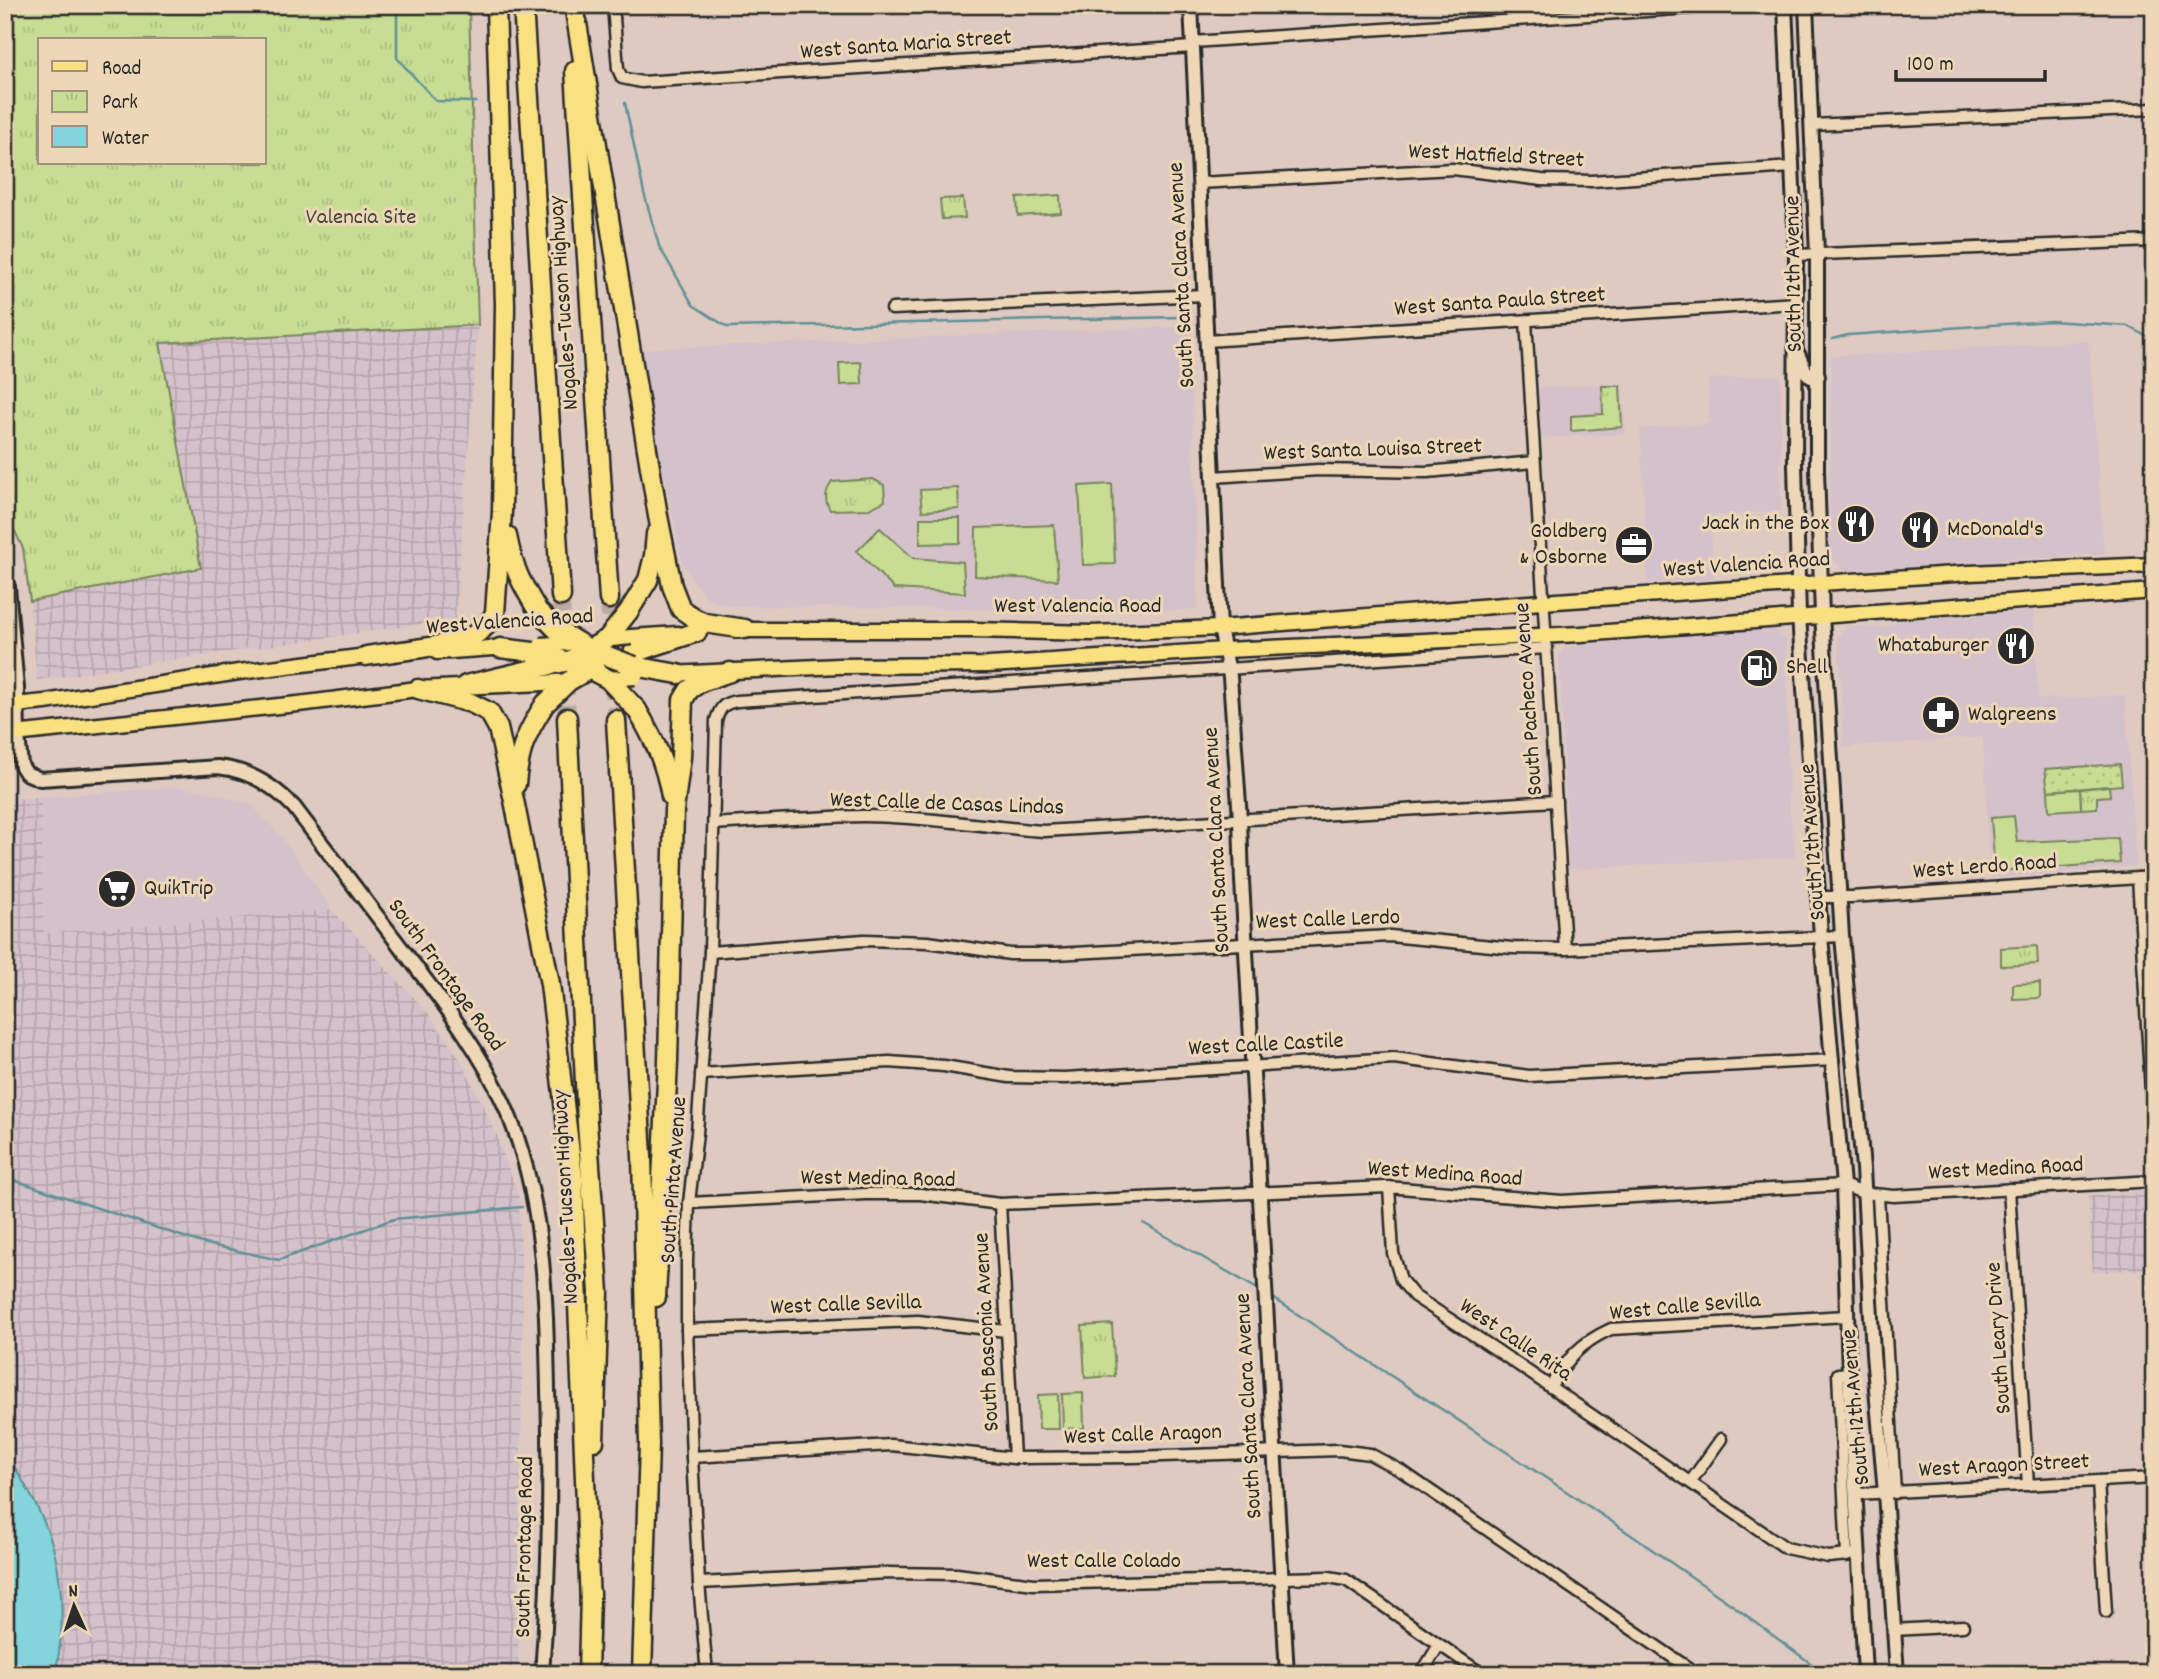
<svg xmlns="http://www.w3.org/2000/svg" width="2159" height="1679" font-family="Dekko,sans-serif">
  <defs>
    <pattern id="industrial-grid" width="8" height="8" patternUnits="userSpaceOnUse" patternTransform="scale(1.75)"><rect width="8" height="8" fill="#d5c1ca"/><path d="M0 4h8M4 0v8" fill="none" stroke="#b7a6ae"/></pattern>
    <pattern id="grass-dots" width="8" height="8" patternUnits="userSpaceOnUse" patternTransform="scale(1.75)"><rect width="8" height="8" fill="#c6dd93"/><path d="M2 2h.1M6 6h.1" fill="none" stroke="#aabe7f" stroke-width="1.8" stroke-linecap="round"/></pattern>
    <pattern id="park-tufts" width="24" height="20" patternUnits="userSpaceOnUse" patternTransform="scale(1.75)"><rect width="24" height="20" fill="#c6dd93"/><path d="M3 7l-1-3M5 7V3M7 7l1-3M15 17l-1-3M17 17v-4M19 17l1-3" fill="none" stroke="#aabe7f"/></pattern>
  </defs>
  <rect width="100%" height="100%" fill="#dfcac2"/>
  <filter id="ink" filterUnits="userSpaceOnUse"><feTurbulence type="fractalNoise" baseFrequency=".0143" numOctaves="2"/><feDisplacementMap in="SourceGraphic" scale="14" xChannelSelector="R" yChannelSelector="G"/><feConvolveMatrix kernelMatrix="1 2 1 2 8 2 1 2 1" color-interpolation-filters="sRGB"/></filter>
  <g filter="url(#ink)">
    <!-- built -->
    <g fill="#d5c1ca">
      <path d="M1190 326 1198 609 1156 611 727 606 707 599 683 566 638 349Z"/>
      <path d="M2089 341 2104 554 1844 571 1829 557 1831 356Z"/>
      <path d="M1781 375V511L1710 516 1714 579 1648 583 1640 428 1710 424 1708 379Z"/>
      <path d="M1622 383 1626 434 1541 438 1538 388Z"/>
      <path d="M2033 611 2038 699 2125 695 2136 866 1990 879 1983 737 1843 747 1838 637 1846 626 1886 627 1901 620Z"/>
      <path d="M1774 628 1786 641 1789 803 1796 857 1569 869 1559 655 1564 647Z"/>
      <path d="M178 787 218 794 253 806 283 838 332 910 44 933 41 797Z"/>
    </g>
    <!-- industrial -->
    <g fill="url(#industrial-grid)">
      <path d="M478 325 455 619 37 680 30 601 200 568 159 343Z"/>
      <path d="M41 797 44 933 332 910 428 1013 462 1062 497 1135 519 1198 523 1308 518 1674H5V800Z"/>
      <path d="M2145 1192 2149 1269 2093 1272 2088 1195Z"/>
    </g>
    <!-- grass -->
    <path fill="url(#grass-dots)" stroke="#78845f" stroke-width="2" d="M2120 764 2122 785 2048 791 2045 769Z"/>
    <!-- park -->
    <g fill="url(#park-tufts)" stroke="#78845f" stroke-width="2" fill-rule="evenodd">
      <path d="M5 5H469L478 325 160 343 201 568 30 601 23 548 5 511ZM264 40V163H40V40Z"/>
      <path d="M963 198 965 218 942 219 940 199Z"/>
      <path d="M861 362 862 384 840 385 839 363Z"/>
      <path d="M1602 386H1620L1622 427 1571 431V416L1603 414Z"/>
      <path d="M873 479 884 485 885 501 869 509 830 510C824 499 825 492 832 482Z"/>
      <path d="M2109 786 2110 796 2097 797V808L2081 809 2080 789Z"/>
      <path d="M2037 946 2038 964 2001 966V948Z"/>
      <path d="M1112 1324 1115 1376 1085 1378 1082 1326Z"/>
    </g>
    <!-- pitch -->
    <g fill="#c6dd93" stroke="#78845f" stroke-width="2">
      <path d="M1060 195 1061 213 1018 216 1017 198Z"/>
      <path d="M1112 484 1115 564 1083 565 1079 486Z"/>
      <path d="M958 488 959 509 922 511 920 490Z"/>
      <path d="M920 518H960V543L920 544Z"/>
      <path d="M1054 525 1058 580 975 576 976 528Z"/>
      <path d="M880 528 913 558 963 562 965 593 894 589 857 551Z"/>
      <path d="M2080 789 2081 809 2049 811 2048 791Z"/>
      <path d="M2014 816 2017 842 2118 838 2120 863 1995 871 1991 818Z"/>
      <path d="M2040 983V998L2013 999V984Z"/>
      <path d="M1083 1393 1084 1428 1063 1429 1062 1394Z"/>
      <path d="M1058 1394 1059 1429H1039L1038 1395Z"/>
    </g>
    <!-- water -->
    <path fill="#83d4dd" stroke="#609096" stroke-width="2" d="M5 1450C23 1482 45 1515 54 1551 64 1590 64 1635 55 1674H5Z"/>
    <g fill="none" stroke-linecap="round" stroke-linejoin="round">
      <!-- stream -->
      <g stroke="#609096" stroke-width="2.5">
        <path d="M397 5V58L436 101 476 102"/>
        <path d="M625 103 644 193 659 246 693 305 727 327 1180 317"/>
        <path d="M1832 339 1848 335 2051 321 2128 326 2154 340"/>
        <path d="M5 1177 202 1243 279 1260 394 1219 522 1207"/>
        <path d="M1143 1223 1261 1291"/>
        <path d="M1270 1296 1608 1519 1735 1607 1825 1674"/>
      </g>
      <!-- motorway-tunnel -->
      <g stroke="#bbaaa4" stroke-width="18" stroke-dasharray="18 9" stroke-linecap="butt">
        <path d="M561 596 567 718"/>
        <path d="M609 599 616 720"/>
      </g>
      <defs>
        <g id="minor">
          <path d="M613 5 618 69 622 78 641 82 1193 47"/>
          <path d="M1193 42 1734 5"/>
          <path d="M1812 125 2154 109"/>
          <path d="M1199 183 1453 169 1542 180 1592 181 1791 167"/>
          <path d="M1796 255 2154 241"/>
          <path d="M892 309 1204 295"/>
          <path d="M1526 321 1565 949"/>
          <path d="M1206 341 1796 303"/>
          <path d="M1213 477 1318 470 1427 472 1534 462"/>
          <path d="M714 824C763 821 814 817 863 816 924 816 984 827 1044 831L1556 801"/>
          <path d="M2138 878 2154 1140"/>
          <path d="M1819 897H1851L2154 877"/>
          <path d="M710 952 864 940 928 942 1010 954H1055L1390 936 1512 948 1565 949 1842 936"/>
          <path d="M701 1074 889 1062 944 1066 1009 1077 1065 1078 1394 1058 1529 1076 1833 1060"/>
          <path d="M1389 1187 1393 1253 1401 1280 1414 1296 1495 1349 1786 1548 1828 1557 1859 1554"/>
          <path d="M2009 1189 2028 1485"/>
          <path d="M1878 1196 1895 1493"/>
          <path d="M689 1203 865 1194H920L1000 1204 1387 1187 1562 1201 1843 1185 1863 1193 1894 1196 2154 1181"/>
          <path d="M1000 1204 1014 1458"/>
          <path d="M687 1330 918 1321 1006 1331"/>
          <path d="M1550 1387C1569 1358 1578 1344 1611 1329L1847 1316"/>
          <path d="M692 1457 891 1445 1014 1458 1133 1457 1339 1450 1370 1454 1403 1472 1697 1674"/>
          <path d="M1691 1481 1721 1439"/>
          <path d="M2098 1481 2106 1612"/>
          <path d="M1856 1494 2154 1478"/>
          <path d="M1847 1556 1838 1374 1849 1373"/>
          <path d="M699 1583 888 1573 957 1574 1034 1584 1329 1577 1346 1580 1482 1674"/>
          <path d="M1894 1630 1963 1626"/>
          <path d="M707 1674 699 1583 692 1457 687 1330V1261L689 1203 697 1133 710 952 716 720C720 708 723 703 737 701L1547 648"/>
          <path d="M1421 1674 1439 1645"/>
        </g>
        <g id="tertiary">
          <path d="M1191 5 1220 628 1230 677 1240 819 1242 881 1287 1674"/>
          <path d="M5 580 8 587 17 688 18 735 21 765 26 773 40 779 218 767C248 770 273 785 294 807 332 857 371 908 409 958 444 1004 480 1050 504 1104 544 1193 546 1293 548 1389 551 1484 549 1579 542 1674"/>
          <path d="M1822 615 1842 936 1863 1168 1873 1354 1885 1493 1897 1674"/>
          <path d="M1799 616 1821 936 1843 1185 1849 1373 1865 1674"/>
        </g>
        <g id="secondary">
          <path d="M1785 5 1796 255 1795 465 1799 616"/>
          <path d="M1806 5 1817 254V470L1822 615"/>
          <path d="M1798 354 1806 372 1811 377 1818 376"/>
        </g>
        <g id="primary">
          <path d="M737 630H972L1092 633 1220 628 1542 602 1969 573 2154 565"/>
          <path d="M631 637 678 634"/>
          <path d="M437 652 508 647"/>
          <path d="M670 674 839 666 989 665 1225 650 1581 634 2154 591"/>
          <path d="M5 706 45 702 239 672 375 655"/>
          <path d="M5 735 307 703 417 689 543 683"/>
        </g>
        <g id="motorway">
          <path d="M523 5 561 596"/>
          <path d="M574 5 658 516 672 586 681 609 694 618 705 623 745 629"/>
          <path d="M575 71 609 599"/>
          <path d="M507 536C513 568 521 583 538 611"/>
          <path d="M629 611 648 580 654 556 656 534"/>
          <path d="M500 648 541 653"/>
          <path d="M633 653 697 632"/>
          <path d="M366 656C395 651 452 647 476 634 485 629 490 622 495 613L502 512 505 305 496 5"/>
          <path d="M634 666 678 674"/>
          <path d="M466 685 542 667"/>
          <path d="M418 689 471 703 489 712 498 728 515 805 550 984 573 1179 590 1604"/>
          <path d="M637 710C654 739 665 762 671 796"/>
          <path d="M567 718 587 1123 599 1292 594 1441"/>
          <path d="M616 720 642 1156 649 1444 642 1674"/>
          <path d="M516 784C519 750 526 733 545 704"/>
          <path d="M656 1297 668 1062 674 810 681 757 683 700 689 690 701 682 730 672"/>
          <path d="M588 1674 590 1592"/>
        </g>
      </defs>
      <!-- minor casing -->
      <use href="#minor" stroke="#2b2b2b" stroke-width="15"/>
      <!-- tertiary casing -->
      <use href="#tertiary" stroke="#2b2b2b" stroke-width="18"/>
      <!-- secondary casing -->
      <use href="#secondary" stroke="#2b2b2b" stroke-width="18"/>
      <!-- primary casing -->
      <use href="#primary" stroke="#2b2b2b" stroke-width="19"/>
      <!-- motorway casing -->
      <use href="#motorway" stroke="#2b2b2b" stroke-width="23"/>
      <!-- minor -->
      <use href="#minor" stroke="#eed7b6" stroke-width="10"/>
      <!-- tertiary -->
      <use href="#tertiary" stroke="#eed7b6" stroke-width="12"/>
      <!-- secondary -->
      <use href="#secondary" stroke="#eed7b6" stroke-width="12"/>
      <!-- primary -->
      <use href="#primary" stroke="#f9e181" stroke-width="14"/>
      <!-- motorway -->
      <use href="#motorway" stroke="#f9e181" stroke-width="18"/>
      <defs>
        <g id="primary-bridge">
          <path d="M601 640 631 637"/>
          <path d="M541 645 581 642"/>
          <path d="M608 679 635 677"/>
          <path d="M543 683 569 681"/>
        </g>
        <g id="motorway-bridge">
          <path d="M538 611 557 630 589 649 634 666"/>
          <path d="M541 653 589 669 608 679 637 710"/>
          <path d="M542 667 569 661 607 639 629 611"/>
          <path d="M545 704 569 681 595 666"/>
        </g>
      </defs>
      <!-- primary-bridge casing -->
      <use href="#primary-bridge" stroke="#2b2b2b" stroke-width="19" stroke-linecap="butt"/>
      <!-- motorway-bridge casing -->
      <use href="#motorway-bridge" stroke="#2b2b2b" stroke-width="23" stroke-linecap="butt"/>
      <!-- primary-bridge -->
      <use href="#primary-bridge" stroke="#f9e181" stroke-width="14"/>
      <!-- motorway-bridge -->
      <use href="#motorway-bridge" stroke="#f9e181" stroke-width="18"/>
    </g>
  </g>
  <!-- icons -->
  <defs>
    <symbol id="restaurant-disc" viewBox="-11 -11 22 22"><circle r="9.5" fill="#2b2b2b" stroke="#eed7b6"/><path d="M-5-6h1v4h1v-4h1v4h1v-4h1v5L-1.5 .5V6h-2V.5L-5-1ZM5-6V6H3V1.5H1.5Q1.5-4 5-6Z" fill="#fff"/></symbol>
    <symbol id="office-disc" viewBox="-11 -11 22 22"><circle r="9.5" fill="#2b2b2b" stroke="#eed7b6"/><path d="M-6-3h4V-5.5h4V-3h4V5H-6ZM-1-4.5V-3h2v-1.5ZM-6 0V1H6V0Z" fill="#fff"/></symbol>
    <symbol id="fuel-disc" viewBox="-11 -11 22 22"><circle r="9.5" fill="#2b2b2b" stroke="#eed7b6"/><path d="M-5.5-6h7V0h2V4h1.3V-2.5L3-4.5l.8-.8L6-3V5H2.5V1h-1V6h-7ZM-4.2-4.7v3.2H.2V-4.7Z" fill="#fff"/></symbol>
    <symbol id="pharmacy-disc" viewBox="-11 -11 22 22"><circle r="9.5" fill="#2b2b2b" stroke="#eed7b6"/><path d="M-2-6h4v4h4v4h-4v4h-4v-4h-4v-4h4Z" fill="#fff"/></symbol>
    <symbol id="supermarket-disc" viewBox="-11 -11 22 22"><circle r="9.5" fill="#2b2b2b" stroke="#eed7b6"/><path d="M-6-5.5h2.5l.6 2H6L4.5 2H-2.5L-4.4-4H-6ZM-1.5 3.2a1.3 1.3 0 1 0 .1 0ZM3 3.2a1.3 1.3 0 1 0 .1 0Z" fill="#fff"/></symbol>
  </defs>
  <g fill-rule="evenodd">
    <use href="#restaurant-disc" x="1834" y="502" width="44" height="44"/>
    <use href="#restaurant-disc" x="1898" y="508" width="44" height="44"/>
    <use href="#office-disc" x="1612" y="523" width="44" height="44"/>
    <use href="#restaurant-disc" x="1994" y="624" width="44" height="44"/>
    <use href="#fuel-disc" x="1737" y="646" width="44" height="44"/>
    <use href="#pharmacy-disc" x="1919" y="693" width="44" height="44"/>
    <use href="#supermarket-disc" x="95" y="867" width="44" height="44"/>
  </g>
  <g text-anchor="middle" dominant-baseline="central" stroke-width="6" stroke-linejoin="round" paint-order="stroke">
    <!-- street labels -->
    <g font-size="23" fill="#2b2b2b" stroke="#eed7b6">
      <text transform="translate(906 46) rotate(-4)">West Santa Maria Street</text>
      <text transform="translate(1496 157) rotate(3)">West Hatfield Street</text>
      <text transform="translate(1795 274) rotate(-91)">South 12th Avenue</text>
      <text transform="translate(1183 275) rotate(-93)">South Santa Clara Avenue</text>
      <text transform="translate(565 303) rotate(-94)">Nogales–Tucson Highway</text>
      <text transform="translate(1500 303) rotate(-4)">West Santa Paula Street</text>
      <text transform="translate(1373 451) rotate(-2)">West Santa Louisa Street</text>
      <text transform="translate(1747 566) rotate(-4)">West Valencia Road</text>
      <text x="1078" y="607">West Valencia Road</text>
      <text transform="translate(510 623) rotate(-4)">West Valencia Road</text>
      <text transform="translate(1530 699) rotate(-94)">South Pacheco Avenue</text>
      <text transform="translate(947 805) rotate(2)">West Calle de Casas Lindas</text>
      <text transform="translate(1218 840) rotate(-93)">South Santa Clara Avenue</text>
      <text transform="translate(1814 842) rotate(-94)">South 12th Avenue</text>
      <text transform="translate(1985 868) rotate(-4)">West Lerdo Road</text>
      <text transform="translate(1328 921) rotate(-2)">West Calle Lerdo</text>
      <text transform="translate(445 976) rotate(54)">South Frontage Road</text>
      <text transform="translate(1266 1046) rotate(-3)">West Calle Castile</text>
      <text transform="translate(2006 1170) rotate(-3)">West Medina Road</text>
      <text transform="translate(1445 1175) rotate(4)">West Medina Road</text>
      <text transform="translate(675 1180) rotate(-86)">South Pinta Avenue</text>
      <text transform="translate(878 1180) rotate(1)">West Medina Road</text>
      <text transform="translate(567 1197) rotate(-93)">Nogales–Tucson Highway</text>
      <text transform="translate(846 1306) rotate(-2)">West Calle Sevilla</text>
      <text transform="translate(1685 1308) rotate(-5)">West Calle Sevilla</text>
      <text transform="translate(988 1332) rotate(-93)">South Basconia Avenue</text>
      <text transform="translate(2000 1338) rotate(-94)">South Leary Drive</text>
      <text transform="translate(1515 1341) rotate(34)">West Calle Rita</text>
      <text transform="translate(1250 1406) rotate(-93)">South Santa Clara Avenue</text>
      <text transform="translate(1857 1407) rotate(-95)">South 12th Avenue</text>
      <text transform="translate(1143 1436) rotate(-2)">West Calle Aragon</text>
      <text transform="translate(2004 1467) rotate(-3)">West Aragon Street</text>
      <text transform="translate(526 1547) rotate(-89)">South Frontage Road</text>
      <text x="1104" y="1562">West Calle Colado</text>
    </g>
    <!-- park labels -->
    <g font-size="23" fill="#42463b" stroke="#eed7b6">
      <text x="361" y="218">Valencia Site</text>
    </g>
    <!-- poi labels -->
    <g font-size="23" fill="#2b2b2b" stroke="#eed7b6" text-anchor="start">
      <text x="1829" y="524" text-anchor="end">Jack in the Box</text>
      <text x="1947" y="530">McDonald's</text>
      <text x="1607" y="532" text-anchor="end">Goldberg<tspan x="1607" dy="26">&amp; Osborne</tspan></text>
      <text x="1989" y="646" text-anchor="end">Whataburger</text>
      <text x="1786" y="668">Shell</text>
      <text x="1968" y="715">Walgreens</text>
      <text x="144" y="889">QuikTrip</text>
    </g>
  </g>
  <!-- margin -->
  <rect width="2159" height="1679" fill="none" stroke="#eed7b6" stroke-width="28"/>
  <rect x="14" y="14" width="2131" height="1651" fill="none" stroke="#2b2b2b" stroke-width="2.5" filter="url(#ink)"/>
  <!-- legend -->
  <rect x="38" y="38" width="228" height="126" fill="#eed7b6" stroke="#a0927e" stroke-width="2"/>
  <rect x="52" y="61" width="35" height="10" fill="#f9e181" stroke="#a0927e" stroke-width="2"/>
  <text x="102" y="74" font-size="21" fill="#2b2b2b">Road</text>
  <rect x="52" y="91" width="35" height="21" fill="url(#park-tufts)" stroke="#a0927e" stroke-width="2"/>
  <text x="102" y="108" font-size="21" fill="#2b2b2b">Park</text>
  <rect x="52" y="126" width="35" height="21" fill="#83d4dd" stroke="#a0927e" stroke-width="2"/>
  <text x="102" y="144" font-size="21" fill="#2b2b2b">Water</text>
  <!-- north arrow -->
  <g transform="translate(74 1606) rotate(357)" stroke="#eed7b6" stroke-width="5" paint-order="stroke">
  <path d="M0-5L12 26L0 18L-12 26Z" fill="#2b2b2b"/>
  <text y="-10" font-size="19" font-weight="bold" text-anchor="middle" fill="#2b2b2b">N</text>
  </g>
  <!-- scale -->
  <path d="M1896 70v10h149v-10" fill="none" stroke="#2b2b2b" stroke-width="3.5"/>
  <text x="1907" y="70" font-size="21" fill="#2b2b2b" stroke="#eed7b6" stroke-width="5" paint-order="stroke">100 m</text>
</svg>
